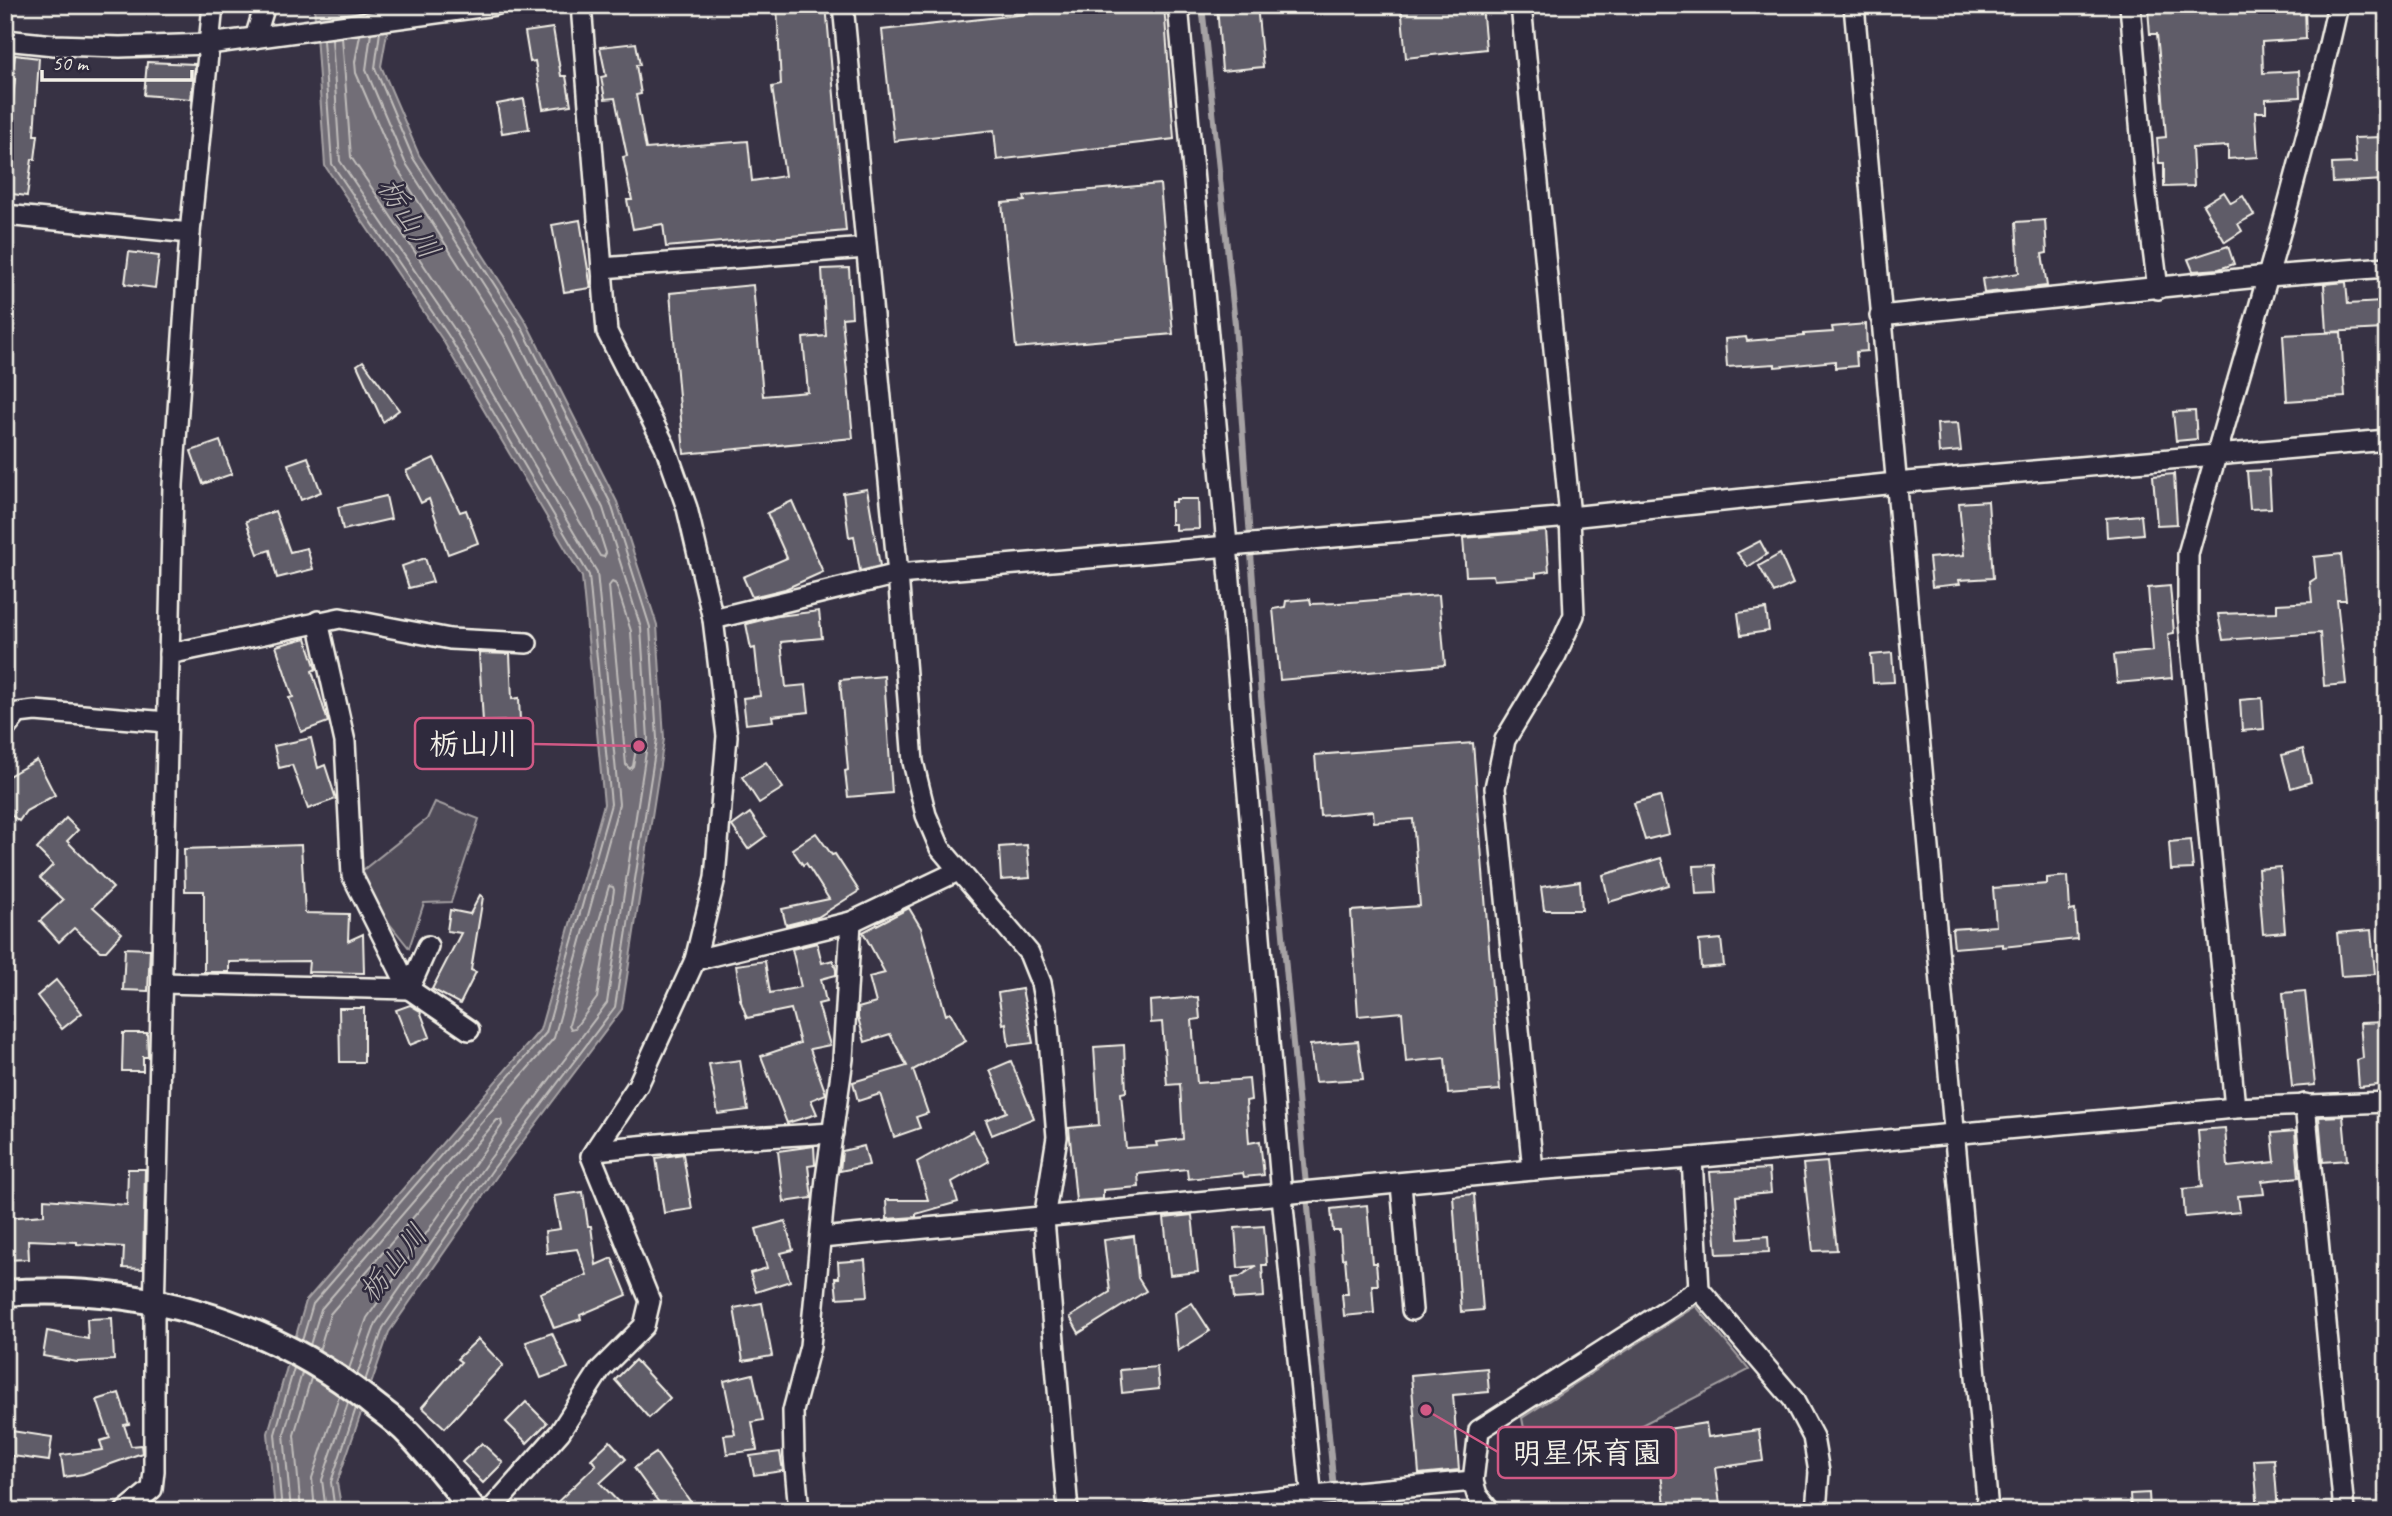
<svg xmlns="http://www.w3.org/2000/svg" width="2392" height="1516" font-family="Caveat,'Klee One',sans-serif">
  <rect width="100%" height="100%" fill="#373244"/>
  <filter id="ink" filterUnits="userSpaceOnUse"><feTurbulence type="fractalNoise" baseFrequency=".0143" numOctaves="2"/><feDisplacementMap in="SourceGraphic" scale="14" xChannelSelector="R" yChannelSelector="G"/><feConvolveMatrix kernelMatrix="1 2 1 2 8 2 1 2 1" color-interpolation-filters="sRGB"/></filter>
  <g filter="url(#ink)">
    <!-- green -->
    <g fill="#504b59" stroke="#a29ea0" stroke-width="2">
      <path d="M435 802 479 819 451 902 424 903 409 948 353 878 427 819Z"/>
      <path d="M1696 1306 1749 1370 1626 1433 1528 1449 1522 1418Z"/>
    </g>
    <!-- water -->
    <path fill="#726e77" stroke="#a6a2a4" stroke-width="2" d="M314 5H392L381 66 419 155 526 322 617 502 657 625 664 739 622 1009 499 1173 389 1332 337 1483 342 1511H275L268 1433 306 1301 540 1030 604 804 582 577 442 339 325 166Z"/>
    <g fill="none" stroke-linecap="round" stroke-linejoin="round">
      <!-- shore -->
      <g stroke="#c0bdbb" stroke-width="2">
        <path d="M342 37 351 157 464 325 600 556 604 557 606 553 593 512 504 336 397 168 356 73 355 62 360 35"/>
        <path d="M612 582 616 584 631 631 638 738 633 766 630 769 626 765 609 586Z"/>
        <path d="M609 886 613 887 614 890 597 998 575 1028 571 1029 569 1025Z"/>
        <path d="M302 1341 313 1304 546 1033 611 804 589 575 448 335 332 164 323 40"/>
        <path d="M310 1345 321 1309 554 1038 619 804 597 572 455 330 340 161 332 39"/>
        <path d="M319 1351 330 1314 497 1120H501L502 1125 367 1318 349 1369"/>
        <path d="M357 1375 376 1323 486 1164 607 1003 648 739 641 628 603 508 513 330 405 162 366 70 371 33"/>
        <path d="M365 1381 383 1328 493 1169 615 1007 657 739 650 627 611 504 521 326 413 158 375 68 380 32"/>
        <path d="M282 1511 275 1434 294 1368"/>
        <path d="M291 1511 284 1434 302 1373"/>
        <path d="M301 1511 294 1435 311 1378"/>
        <path d="M315 1511 312 1478 339 1397"/>
        <path d="M326 1511 322 1480 348 1403"/>
        <path d="M335 1511 331 1482 356 1408"/>
      </g>
      <!-- stream -->
      <path stroke="#a6a2a4" stroke-width="6" d="M1202 5 1235 324 1261 696 1336 1511"/>
    </g>
    <!-- building -->
    <g fill="#5f5c67" stroke="#f4f1e8" stroke-width="2">
      <path d="M777 5H826L846 231 666 247 663 224 633 229 627 200H632L623 157 627 156 615 98 605 99 601 77 606 76 600 47 636 43 640 65H636L641 94 636 95 646 149 748 141 752 181 785 176 772 87 781 85Z"/>
      <path d="M1108 5H1114L1115 8 1164 5 1174 139 997 160 994 130 894 141 882 30Z"/>
      <path d="M1217 5H1257L1263 67 1222 71Z"/>
      <path d="M1401 5H1482L1486 49 1406 58Z"/>
      <path d="M2207 5H2305L2306 39 2262 42 2263 73 2299 71 2300 97 2266 99V112H2255L2258 157 2228 159V146L2192 148 2194 186 2164 187V163H2159L2157 138 2166 137 2162 85 2157 34H2150L2148 9Z"/>
      <path d="M553 28 561 76H566L571 105 543 109 535 61 530 62 525 32Z"/>
      <path d="M15 55 39 58 34 135H38L35 159H32L27 196 5 193 8 156 5 155V131L10 132 15 79H12Z"/>
      <path d="M147 62 195 64 191 99 144 95Z"/>
      <path d="M524 99 529 129 502 133 497 104Z"/>
      <path d="M2382 137 2384 180 2333 183 2332 164 2356 163 2354 138Z"/>
      <path d="M1160 184 1173 334 1016 348 1002 203 1025 201 1024 196Z"/>
      <path d="M2224 192 2231 203 2243 196 2254 215 2238 224 2242 231 2225 242 2203 205Z"/>
      <path d="M580 220 591 288 564 292 552 225Z"/>
      <path d="M2045 220 2047 253 2042 254 2047 286 1984 293 1982 279 2019 273 2016 222Z"/>
      <path d="M2228 246 2234 264 2219 269 2193 271 2188 259Z"/>
      <path d="M129 252 159 256 155 288 125 284Z"/>
      <path d="M849 268 852 317 842 318 853 438 684 454 670 293 753 285 763 396 808 392 803 338 826 336 822 269Z"/>
      <path d="M2346 282 2348 304 2381 302 2383 329 2327 332 2324 284Z"/>
      <path d="M1866 324 1867 351 1856 352 1857 366 1835 368V361L1775 367V364L1727 367 1725 339 1746 337 1747 341 1804 336V334L1833 332 1832 327Z"/>
      <path d="M2341 332 2345 397 2287 401 2283 335Z"/>
      <path d="M363 361 399 410 383 422 357 365Z"/>
      <path d="M2195 411 2197 439 2176 441 2173 412Z"/>
      <path d="M1958 423 1961 451 1939 453 1937 424Z"/>
      <path d="M220 441 232 474 203 484 191 451Z"/>
      <path d="M308 457 321 492 301 500 288 464Z"/>
      <path d="M434 458 460 512 466 510 478 543 448 554 429 499 421 503 406 471Z"/>
      <path d="M2269 470 2271 508 2250 509 2247 471Z"/>
      <path d="M2174 474 2177 524 2157 525 2153 476Z"/>
      <path d="M867 489 880 566 860 571 854 536 849 537 843 493Z"/>
      <path d="M386 496 391 519 343 530 338 507Z"/>
      <path d="M1176 499H1198L1199 529 1175 530V524H1171V502H1176Z"/>
      <path d="M792 501 823 572 785 589 752 597 743 577 787 558 767 513Z"/>
      <path d="M1988 501 1993 578 1959 580 1960 584 1932 587 1929 558 1964 555 1959 503Z"/>
      <path d="M275 511 290 552 307 548 313 569 277 578 270 550 258 554 246 521Z"/>
      <path d="M2141 515 2143 534 2107 537 2106 518Z"/>
      <path d="M1546 531 1549 571 1536 573V577L1494 580 1493 575 1466 576 1463 538Z"/>
      <path d="M1760 541 1767 554 1748 567 1737 553Z"/>
      <path d="M1780 554 1793 584 1774 593 1759 566Z"/>
      <path d="M2341 554 2346 600H2337L2346 684 2324 686 2320 633 2223 640 2218 614 2277 612V604L2312 602 2310 582 2316 578 2314 557Z"/>
      <path d="M425 558 433 582 409 588 402 566Z"/>
      <path d="M2170 586 2174 633 2168 634 2172 678 2117 683 2114 655 2153 651 2148 588Z"/>
      <path d="M1439 595 1445 665 1280 680 1273 609 1285 607 1286 601 1310 599 1311 604 1338 603Z"/>
      <path d="M1766 609 1769 631 1741 635 1738 613Z"/>
      <path d="M819 611 822 638 781 642 786 687 806 685 809 712 772 716 773 721 746 724 743 698 760 696 755 648 751 649 746 624 778 616Z"/>
      <path d="M306 638 316 669 312 671 328 722 301 732 289 698 293 697 276 646Z"/>
      <path d="M479 653 510 654 512 699 519 698 520 721 483 722Z"/>
      <path d="M1892 653 1894 682 1873 683 1871 655Z"/>
      <path d="M884 676 892 793 848 797 845 771 848 770 840 680Z"/>
      <path d="M2262 698 2264 729 2242 731 2240 700Z"/>
      <path d="M311 738 318 768 325 765 336 799 308 809 292 765 279 768 274 746Z"/>
      <path d="M1473 743 1500 1090 1448 1094 1445 1058 1406 1062 1402 1012 1358 1016 1351 911 1420 906 1413 819 1374 822 1373 811 1320 816 1315 755Z"/>
      <path d="M2303 749 2311 782 2291 788 2282 755Z"/>
      <path d="M37 760 55 795 26 811 19 821 5 810V778Z"/>
      <path d="M766 762 783 788 759 803 742 777Z"/>
      <path d="M1660 796 1669 834 1645 840 1634 803Z"/>
      <path d="M750 813 766 836 748 849 732 826Z"/>
      <path d="M66 818 78 830 67 841 113 888 93 907 122 933 106 951H100L74 928 59 942 40 921 63 900 40 878 53 865 37 849Z"/>
      <path d="M816 833 832 855 835 854 859 891 818 917 786 925 782 909 829 899 806 863 803 865 792 849Z"/>
      <path d="M2190 840 2193 869 2171 870 2169 842Z"/>
      <path d="M301 845 305 913 349 914 348 941 363 934 364 973 308 972 309 961 229 962V972H204V891H185L184 849Z"/>
      <path d="M1027 845 1030 878 1001 880 999 847Z"/>
      <path d="M1661 858 1669 885 1609 902 1603 875Z"/>
      <path d="M1715 865 1717 893 1696 894 1694 866Z"/>
      <path d="M2280 867 2285 932 2263 934 2258 869Z"/>
      <path d="M2068 876 2070 911 2075 910 2077 939 2003 947V944L1954 948 1952 929 1996 926 1993 888 2047 884V878Z"/>
      <path d="M1580 881 1582 910H1544L1541 887Z"/>
      <path d="M480 895 483 897 471 970 476 972 460 1004 432 989 461 933 447 931 450 910 470 914Z"/>
      <path d="M909 908 921 928 946 1015 950 1012 966 1041 913 1070 928 1113 916 1117 920 1128 894 1137 880 1094 858 1101 853 1082 907 1066 890 1034 865 1042 858 1018V1008L876 1003 869 977 885 973 863 932Z"/>
      <path d="M2371 930 2375 974 2341 976 2337 933Z"/>
      <path d="M1721 939 1724 966 1701 968 1699 941Z"/>
      <path d="M817 943 822 963 833 960 836 970V975L821 979 826 1002 818 1004 830 1045 810 1049 826 1094 811 1100 817 1114 787 1123 761 1056 800 1043 791 1009 747 1018 740 999H741L736 965 765 961 770 993 801 987 792 949Z"/>
      <path d="M125 948 150 949 148 991 123 990Z"/>
      <path d="M56 980 82 1013 62 1029 37 996Z"/>
      <path d="M1022 989 1033 1043 1009 1046 1006 1023 1003 1024 998 993Z"/>
      <path d="M2305 991 2315 1085 2292 1087 2283 993Z"/>
      <path d="M1198 997 1200 1019 1192 1020 1197 1083 1249 1079 1251 1100 1246 1101 1249 1143 1260 1141 1264 1175 1244 1177 1243 1173 1188 1179 1187 1169 1138 1174 1139 1187 1103 1190V1199L1076 1201 1069 1128 1099 1125 1094 1047 1124 1045 1126 1092 1121 1093 1126 1148 1157 1146 1156 1142 1183 1139 1180 1084 1167 1085 1162 1022 1151 1023 1150 1001Z"/>
      <path d="M410 1005 420 1011 430 1037 410 1045 396 1010Z"/>
      <path d="M339 1008H364V1062H340Z"/>
      <path d="M2387 1022V1084L2359 1087 2357 1060 2363 1058 2360 1023Z"/>
      <path d="M123 1033H147L148 1057H143V1071H122Z"/>
      <path d="M1358 1041 1363 1079 1315 1082 1310 1045Z"/>
      <path d="M740 1060 748 1110 718 1114 709 1064Z"/>
      <path d="M1011 1061 1034 1118 992 1135 986 1120 1007 1112 990 1070Z"/>
      <path d="M2343 1116 2347 1160 2323 1162 2319 1117Z"/>
      <path d="M2225 1128 2228 1167 2275 1162 2272 1133 2295 1131 2299 1177 2262 1181 2264 1194 2238 1196 2240 1212 2185 1217 2183 1189 2202 1187 2198 1130Z"/>
      <path d="M973 1131 989 1161 952 1182 958 1202 916 1214V1217L887 1219 886 1200H928L917 1162Z"/>
      <path d="M814 1146 815 1165 808 1166 812 1198 784 1202 778 1151Z"/>
      <path d="M864 1146 869 1165 840 1171 842 1151Z"/>
      <path d="M683 1154 692 1209 664 1213 656 1158Z"/>
      <path d="M1827 1162 1837 1250 1813 1251 1803 1164Z"/>
      <path d="M128 1169H145L143 1269 123 1268 124 1247 77 1244V1242L28 1240 29 1259 5 1260V1218L44 1215V1199L127 1205Z"/>
      <path d="M1769 1169 1771 1193 1736 1196 1739 1238 1768 1236 1769 1252 1717 1254 1710 1172Z"/>
      <path d="M583 1192 588 1226H591L596 1265 612 1258 627 1295 580 1315 581 1319 554 1328 540 1293 587 1275 577 1249 547 1253 545 1231 560 1229 554 1196Z"/>
      <path d="M1474 1194 1483 1310 1461 1312 1453 1196Z"/>
      <path d="M1367 1205 1372 1263H1376L1378 1285H1372L1374 1313 1344 1316 1342 1294H1348L1345 1258 1342 1259 1340 1231H1333L1331 1209Z"/>
      <path d="M1192 1215 1198 1272 1170 1275 1164 1218Z"/>
      <path d="M785 1221 793 1250 781 1253 790 1281 756 1292 750 1273 767 1268 756 1229Z"/>
      <path d="M1264 1226 1267 1265H1262L1264 1297 1234 1299 1232 1278 1239 1277 1256 1266 1238 1268 1235 1228Z"/>
      <path d="M1134 1236 1138 1278 1146 1291 1079 1333 1070 1317 1110 1292 1104 1240Z"/>
      <path d="M865 1260 868 1296 837 1298 835 1278H839L838 1262Z"/>
      <path d="M762 1303 772 1356 743 1361 734 1308Z"/>
      <path d="M1192 1303 1210 1331 1178 1351 1174 1313Z"/>
      <path d="M112 1318 114 1360 77 1362 43 1356 47 1331 88 1339 87 1319Z"/>
      <path d="M552 1333 568 1368 541 1378 526 1342Z"/>
      <path d="M478 1339 503 1365 445 1428 422 1407 461 1362 457 1359Z"/>
      <path d="M635 1360 670 1398 649 1418 615 1380Z"/>
      <path d="M1157 1367 1159 1389 1122 1393 1120 1370Z"/>
      <path d="M1487 1368 1489 1392 1453 1395 1459 1470 1419 1474 1411 1375Z"/>
      <path d="M753 1374 763 1420 752 1422 757 1450 727 1454 724 1435 735 1434 724 1381Z"/>
      <path d="M119 1393 129 1424 124 1425 131 1446 141 1445 142 1453 83 1474 64 1477 61 1455 103 1450 100 1441 110 1438 97 1400Z"/>
      <path d="M526 1402 547 1423 527 1443 506 1422Z"/>
      <path d="M1706 1423 1708 1437 1759 1430 1763 1461 1715 1468 1721 1511H1666L1655 1431Z"/>
      <path d="M5 1430 52 1437 49 1461 5 1455Z"/>
      <path d="M610 1441 626 1459 600 1483 627 1511H548L596 1465 591 1459Z"/>
      <path d="M482 1443 503 1463 483 1483 462 1462Z"/>
      <path d="M780 1452 783 1471 754 1475 750 1456Z"/>
      <path d="M656 1453 697 1511H665L634 1468Z"/>
      <path d="M2274 1459 2278 1511H2258L2254 1460Z"/>
      <path d="M2149 1493 2150 1511H2131L2130 1494Z"/>
    </g>
    <g fill="none" stroke-linecap="round" stroke-linejoin="round">
      <defs>
        <g id="minor">
          <path d="M843 5 898 574 913 762 926 815 940 848 1029 953 1041 983 1047 1014 1057 1137 1044 1219 1068 1511"/>
          <path d="M1178 5 1227 545 1282 1196 1313 1511"/>
          <path d="M1521 5 1570 517 1574 615 1556 655 1505 740 1495 788 1533 1170"/>
          <path d="M1854 5 1988 1511"/>
          <path d="M2130 5 2146 194 2158 289"/>
          <path d="M255 38 265 5"/>
          <path d="M5 40 54 45 120 47 209 44 495 5"/>
          <path d="M5 215 190 233"/>
          <path d="M602 268 866 248"/>
          <path d="M1880 316 2268 276 2387 267"/>
          <path d="M713 619 898 574 1570 517 1896 483 2387 440"/>
          <path d="M318 621 345 742 352 875 409 989 469 1030"/>
          <path d="M169 654 340 618 450 639 527 643"/>
          <path d="M5 729 18 713 35 711 167 722"/>
          <path d="M695 960 851 922 958 871"/>
          <path d="M162 983 409 989 428 946"/>
          <path d="M2305 1104 2344 1511"/>
          <path d="M2235 1108 2188 613V554C2239 371 2297 190 2338 5"/>
          <path d="M595 1150 681 1142 833 1133"/>
          <path d="M1692 1158 1699 1289 1793 1399 1813 1437 1819 1472 1816 1511"/>
          <path d="M1401 1184 1412 1310"/>
          <path d="M821 1238 1533 1170 1692 1158 2235 1108 2387 1102"/>
          <path d="M125 1511 152 1489 154 1471V1315L173 485 190 233 213 5"/>
          <path d="M490 1511 560 1432 600 1370 644 1326 650 1301 591 1156 638 1085 695 960 715 878 727 736 713 619 687 508 665 446 607 332 581 5"/>
          <path d="M799 1511 794 1456 793 1411 810 1346 826 1178 843 1059 851 922"/>
          <path d="M1154 1511 1473 1481"/>
          <path d="M1490 1511 1477 1495 1473 1481 1479 1430 1699 1289"/>
        </g>
        <path id="major" d="M5 1293C137 1284 263 1318 368 1400 381 1411 397 1421 409 1434 432 1458 453 1485 474 1511"/>
      </defs>
      <!-- minor casing -->
      <use href="#minor" stroke="#f4f1e8" stroke-width="24"/>
      <!-- major casing -->
      <use href="#major" stroke="#f4f1e8" stroke-width="30"/>
      <!-- minor -->
      <use href="#minor" stroke="#2f2a3d" stroke-width="19"/>
      <!-- major -->
      <use href="#major" stroke="#2f2a3d" stroke-width="24"/>
    </g>
  </g>
  <g text-anchor="middle" dominant-baseline="central" stroke-width="5" stroke-linejoin="round" paint-order="stroke">
    <!-- water labels -->
    <g font-size="30" font-style="italic" fill="#bab6b5" stroke="#2f2a3d">
      <text transform="translate(409 218) rotate(58)">栃山川</text>
      <text transform="translate(393 1263) rotate(-51)">栃山川</text>
    </g>
  </g>
  <!-- callouts -->
  <path fill="none" stroke="#d15985" stroke-width="2.5" d="M639 746L533 744M1426 1410L1498 1452"/>
  <g fill="#d15985" stroke="#2f2a3d" stroke-width="2.5">
    <circle cx="639" cy="746" r="7"/>
    <circle cx="1426" cy="1410" r="7"/>
  </g>
  <g fill="#2f2a3d" stroke="#d15985" stroke-width="2.5">
    <rect x="415" y="718" width="118" height="51" rx="7"/>
    <rect x="1498" y="1427" width="178" height="51" rx="7"/>
  </g>
  <g font-size="30" text-anchor="middle" font-weight="bold" fill="#f4f1e8">
    <text x="474" y="754">栃山川</text>
    <text x="1587" y="1463">明星保育園</text>
  </g>
  <!-- margin -->
  <rect width="2392" height="1516" fill="none" stroke="#2f2a3d" stroke-width="28"/>
  <rect x="14" y="14" width="2364" height="1488" fill="none" stroke="#f4f1e8" stroke-width="2.5" filter="url(#ink)"/>
  <!-- scale -->
  <path d="M42 70v10h150v-10" fill="none" stroke="#f4f1e8" stroke-width="3.5"/>
  <text x="52" y="70" font-size="21" fill="#f4f1e8" stroke="#2f2a3d" stroke-width="5" paint-order="stroke">50 m</text>
</svg>
